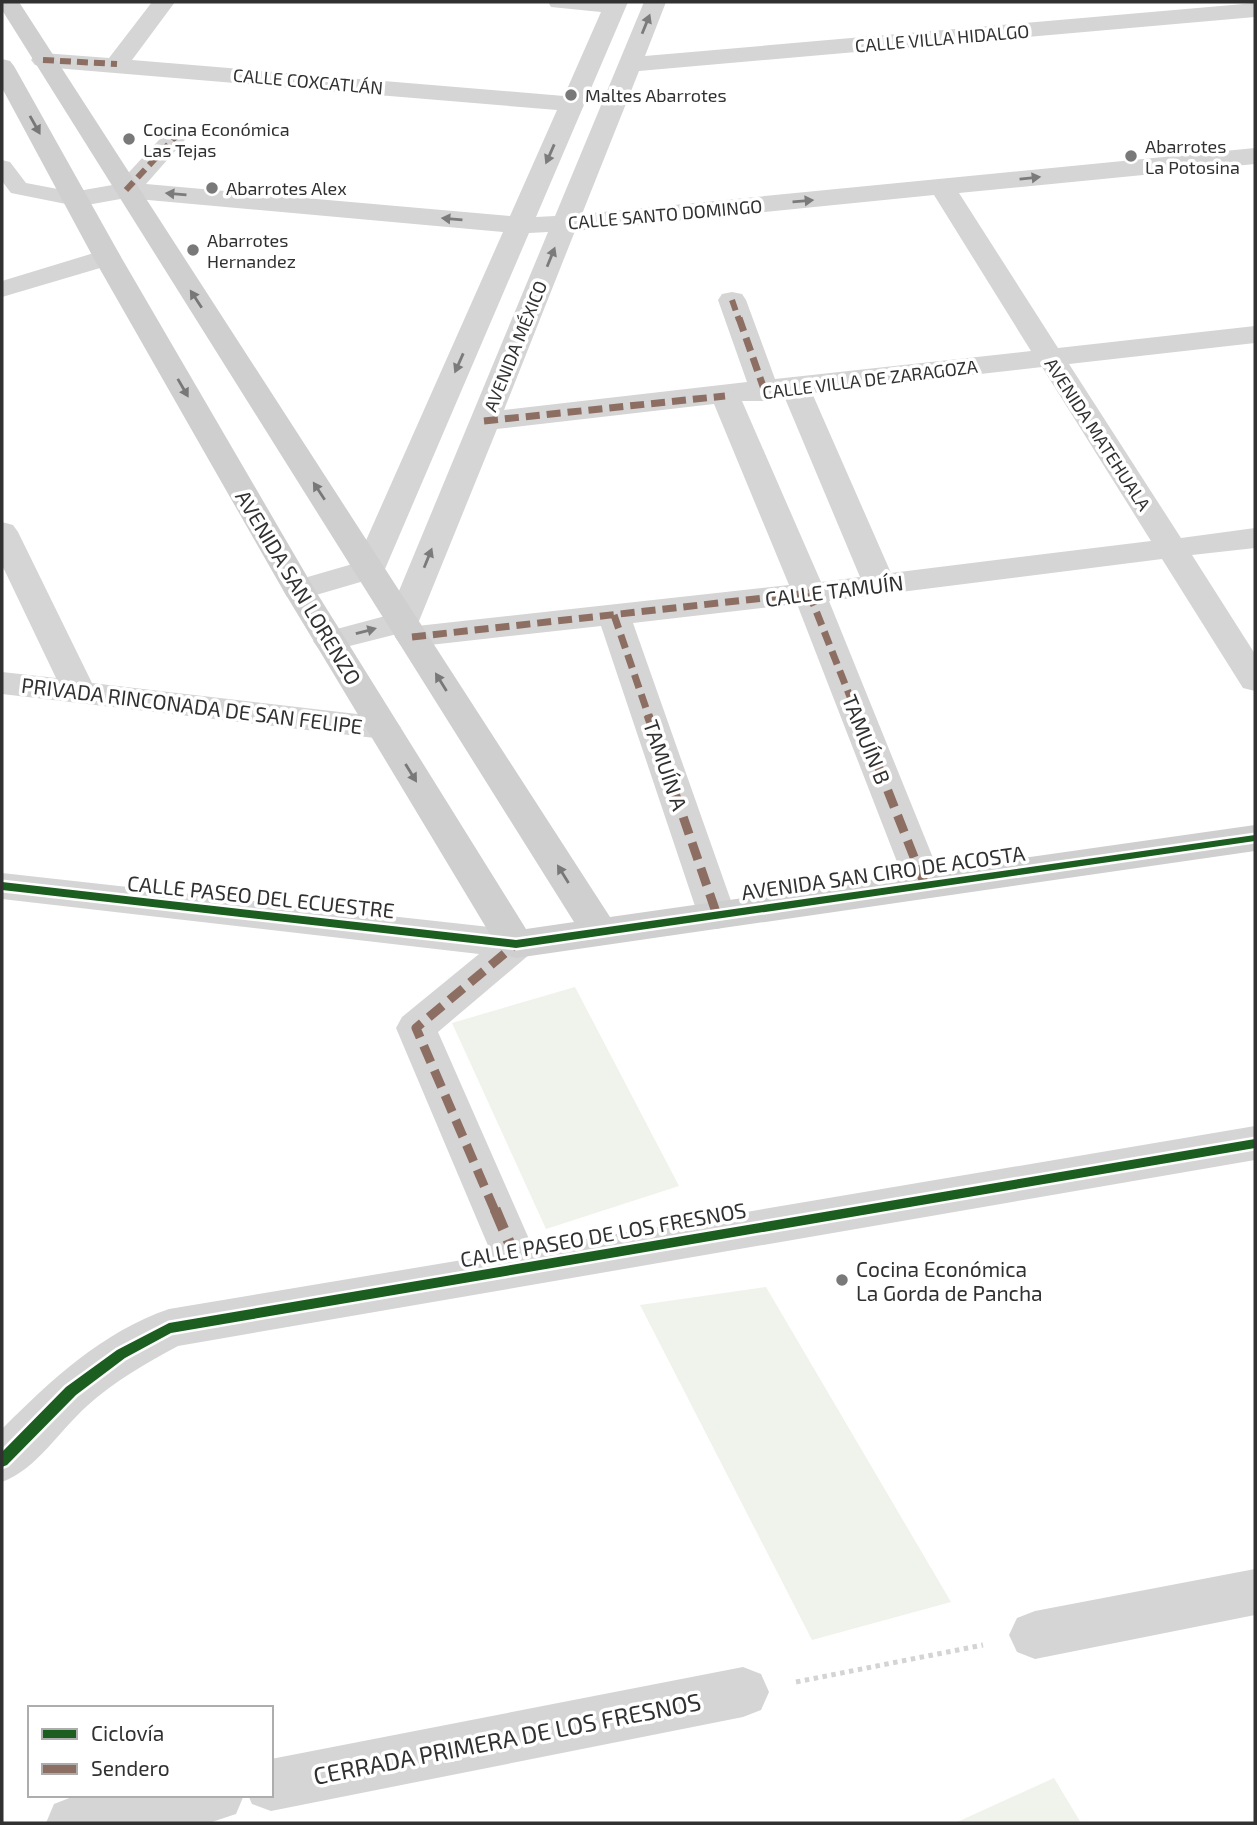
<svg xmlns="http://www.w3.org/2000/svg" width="1257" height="1825" font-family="'Exo 2',sans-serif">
  <rect width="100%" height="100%" fill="#fff"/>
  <!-- green -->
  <g fill="#f0f3ec">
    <path d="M575 987 679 1186 546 1229 452 1023Z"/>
    <path d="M766 1287 951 1602 812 1640 640 1305Z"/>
    <path d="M1054 1778 1081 1823H955Z"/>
  </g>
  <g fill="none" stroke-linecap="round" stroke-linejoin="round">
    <!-- path -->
    <path stroke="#d4d4d4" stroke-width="5" stroke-dasharray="4.5 4.5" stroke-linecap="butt" d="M796 1682 983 1645"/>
    <!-- lane -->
    <path fill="#d5d5d5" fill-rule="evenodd" d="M2 160 10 162 26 183 84 194 87 199 84 204 76 206 11 193 2 181Z"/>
    <!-- street -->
    <g fill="#d5d5d5" fill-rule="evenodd">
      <path d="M152 2H175L132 60 564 96 601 12 551 7 548 2H628L536 217 555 216 644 2H666L645 56 1255 3V17L639 71 582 214 1255 148V164L959 193 1058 348 1255 326V343L1069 364 1181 538 1255 528V548L1192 555 1255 654V691L1243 688 1162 559 829 601 944 885 938 894 925 898 912 894 906 885 797 604 633 623 736 915 731 925 717 929 703 925 698 915 601 626 412 647 400 644 395 637 397 634 330 651 318 648 313 641 318 634 389 615 548 232 529 233 385 569 381 576 299 600 287 597 283 590 287 583 356 563 503 232 126 198 76 207 67 205 63 199 67 193 118 184 170 128 179 126 188 128 191 133 146 184 510 216 557 110 43 67 35 65 31 60 35 55 43 53 109 58ZM934 195 1031 351 775 379 746 300 742 294 732 292 722 294 718 300 747 382 504 410 575 231ZM1042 367 1151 541 891 573 812 393ZM784 396 860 577 821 582 742 401H765ZM714 404 789 585 417 626 497 429Z"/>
      <path d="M107 249 117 251 121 257 117 263 2 297V281Z"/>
      <path d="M2 522 13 525 18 532 92 683 383 717 395 720 401 728 395 736 383 739 2 694V672L56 678 2 565Z"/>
      <path d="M2 873 516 930 530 934 536 944 530 954 438 1032 533 1248 1255 1126V1160L178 1346C146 1363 113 1382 87 1406 59 1431 37 1469 2 1482V1429C51 1380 102 1332 169 1309L492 1255 396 1028 402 1017 479 954 2 899Z"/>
      <path d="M1255 1569V1615L1035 1659 1017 1652 1009 1635 1017 1618 1035 1611Z"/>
      <path d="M743 1667 761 1674 769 1692 761 1710 743 1717 271 1811 252 1804 248 1795H271V1759Z"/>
      <path d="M77 1795H244L236 1814 209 1823H46L54 1804Z"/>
    </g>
    <!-- secondary -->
    <path fill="#cfcfcf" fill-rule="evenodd" d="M2 2H19L610 917 1255 825V851L516 958 502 954 283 590 93 257 2 88V59L10 61 14 66 121 257 315 590 526 929 574 922 2 10Z"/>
    <!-- quiet-far3 -->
    <g stroke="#8d6e63" stroke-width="6" stroke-dasharray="11 6" stroke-linecap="butt">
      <path d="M43 60 117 64"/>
      <path d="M126 190 179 133"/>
      <path d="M732 300 739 320"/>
    </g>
    <!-- quiet-far2 -->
    <g stroke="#8d6e63" stroke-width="7" stroke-dasharray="14 7" stroke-linecap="butt">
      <path d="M739 318 765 392"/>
      <path d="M484 421 725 396"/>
      <path d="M614 615 649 717"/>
      <path d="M412 637 809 593 858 717"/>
    </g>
    <!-- quiet-far1 -->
    <g stroke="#8d6e63" stroke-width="9" stroke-dasharray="18 9" stroke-linecap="butt">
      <path d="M648 715 717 915"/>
      <path d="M858 715 925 885"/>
      <path d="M495 1211 416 1028 516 944"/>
    </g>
    <!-- quiet -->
    <path stroke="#8d6e63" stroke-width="11" stroke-dasharray="22 11" stroke-linecap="butt" d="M495 1209 520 1268"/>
    <defs>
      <g id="cycleway">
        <path d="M1255 835V841L516 948 2 890V882L516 940Z"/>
        <path d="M1255 1139V1148L171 1333 125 1358 76 1395 7 1465 2 1467V1452L66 1387 117 1350 169 1323Z"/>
      </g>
    </defs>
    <!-- cycleway casing -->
    <use href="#cycleway" stroke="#fff" stroke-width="5"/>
    <!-- cycleway -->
    <use href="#cycleway" fill="#1b5e20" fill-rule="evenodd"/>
  </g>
  <!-- one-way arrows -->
  <defs><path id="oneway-solid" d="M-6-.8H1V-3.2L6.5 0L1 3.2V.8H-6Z" transform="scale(1.75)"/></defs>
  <g fill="#7b7b7b">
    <use href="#oneway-solid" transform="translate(646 24) rotate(-68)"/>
    <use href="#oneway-solid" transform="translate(550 154) rotate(114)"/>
    <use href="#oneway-solid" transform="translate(1030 178) rotate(-6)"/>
    <use href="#oneway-solid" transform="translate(176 194) rotate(-175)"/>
    <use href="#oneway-solid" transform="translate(803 201) rotate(-5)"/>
    <use href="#oneway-solid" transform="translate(452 219) rotate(-175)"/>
    <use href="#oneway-solid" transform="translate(551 257) rotate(-68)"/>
    <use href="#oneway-solid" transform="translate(459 363) rotate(114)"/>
    <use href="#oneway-solid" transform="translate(428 558) rotate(-68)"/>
    <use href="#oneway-solid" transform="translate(366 631) rotate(-15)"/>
  </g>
  <g fill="#787878">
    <use href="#oneway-solid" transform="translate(35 125) rotate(61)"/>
    <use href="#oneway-solid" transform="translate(196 299) rotate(-123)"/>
    <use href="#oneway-solid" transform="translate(183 388) rotate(60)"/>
    <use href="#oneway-solid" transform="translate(319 491) rotate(-123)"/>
    <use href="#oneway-solid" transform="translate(441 682) rotate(-122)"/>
    <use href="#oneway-solid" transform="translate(411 773) rotate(58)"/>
    <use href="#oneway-solid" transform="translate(563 874) rotate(-122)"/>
  </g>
  <!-- markers -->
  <g fill="#797979" stroke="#fff" stroke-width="2.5">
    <circle cx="571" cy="95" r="7"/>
    <circle cx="129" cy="139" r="7"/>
    <circle cx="1131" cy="156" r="7"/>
    <circle cx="212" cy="188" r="7"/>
    <circle cx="193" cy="250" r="7"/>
    <circle cx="842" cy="1280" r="7"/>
  </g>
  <g text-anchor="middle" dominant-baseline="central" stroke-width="7" stroke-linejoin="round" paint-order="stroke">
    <!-- far-street labels -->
    <g font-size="18" fill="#313131" stroke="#fff">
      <text transform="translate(942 38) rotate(-5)">CALLE VILLA HIDALGO</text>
      <text transform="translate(308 81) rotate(5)">CALLE COXCATLÁN</text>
      <text transform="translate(665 214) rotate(-5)">CALLE SANTO DOMINGO</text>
      <text transform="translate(515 346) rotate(-68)">AVENIDA MÉXICO</text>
      <text transform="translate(870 379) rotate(-7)">CALLE VILLA DE ZARAGOZA</text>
      <text transform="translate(1098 434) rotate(57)">AVENIDA MATEHUALA</text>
    </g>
    <!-- far-poi labels -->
    <g font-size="18" fill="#313131" stroke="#fff" text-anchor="start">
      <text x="585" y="95">Maltes Abarrotes</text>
      <text x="143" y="129">Cocina Económica<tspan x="143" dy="21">Las Tejas</tspan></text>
      <text x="1145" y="146">Abarrotes<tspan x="1145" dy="21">La Potosina</tspan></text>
      <text x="226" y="188">Abarrotes Alex</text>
      <text x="207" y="240">Abarrotes<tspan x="207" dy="21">Hernandez</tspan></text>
    </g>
    <!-- street labels -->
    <g font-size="21" fill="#313131" stroke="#fff">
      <text transform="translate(299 587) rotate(59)">AVENIDA SAN LORENZO</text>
      <text transform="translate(834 590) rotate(-7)">CALLE TAMUÍN</text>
      <text transform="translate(192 705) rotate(7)">PRIVADA RINCONADA DE SAN FELIPE</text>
      <text transform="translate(867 739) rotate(68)">TAMUÍN B</text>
      <text transform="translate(666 765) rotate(71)">TAMUÍN A</text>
      <text transform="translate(883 872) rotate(-8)">AVENIDA SAN CIRO DE ACOSTA</text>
      <text transform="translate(261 896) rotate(6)">CALLE PASEO DEL ECUESTRE</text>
      <text transform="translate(603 1234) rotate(-10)">CALLE PASEO DE LOS FRESNOS</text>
    </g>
    <!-- poi labels -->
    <g font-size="21" fill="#313131" stroke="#fff" text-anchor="start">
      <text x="856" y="1268">Cocina Económica<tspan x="856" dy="24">La Gorda de Pancha</tspan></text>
    </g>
    <!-- near-street labels -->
    <g font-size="24" fill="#313131" stroke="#fff">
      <text transform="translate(507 1738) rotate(-11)">CERRADA PRIMERA DE LOS FRESNOS</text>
    </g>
  </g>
  <!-- border -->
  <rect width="1257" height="1825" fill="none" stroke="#313131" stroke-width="7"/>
  <!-- legend -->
  <rect x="28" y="1706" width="245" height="91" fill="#ffffff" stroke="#adadad" stroke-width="2"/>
  <rect x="42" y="1729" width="35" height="10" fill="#1b5e20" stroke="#adadad" stroke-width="2"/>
  <text x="91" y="1741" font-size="21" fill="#313131">Ciclovía</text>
  <rect x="42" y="1764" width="35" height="10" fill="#8d6e63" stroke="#adadad" stroke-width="2"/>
  <text x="91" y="1776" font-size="21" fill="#313131">Sendero</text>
</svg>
